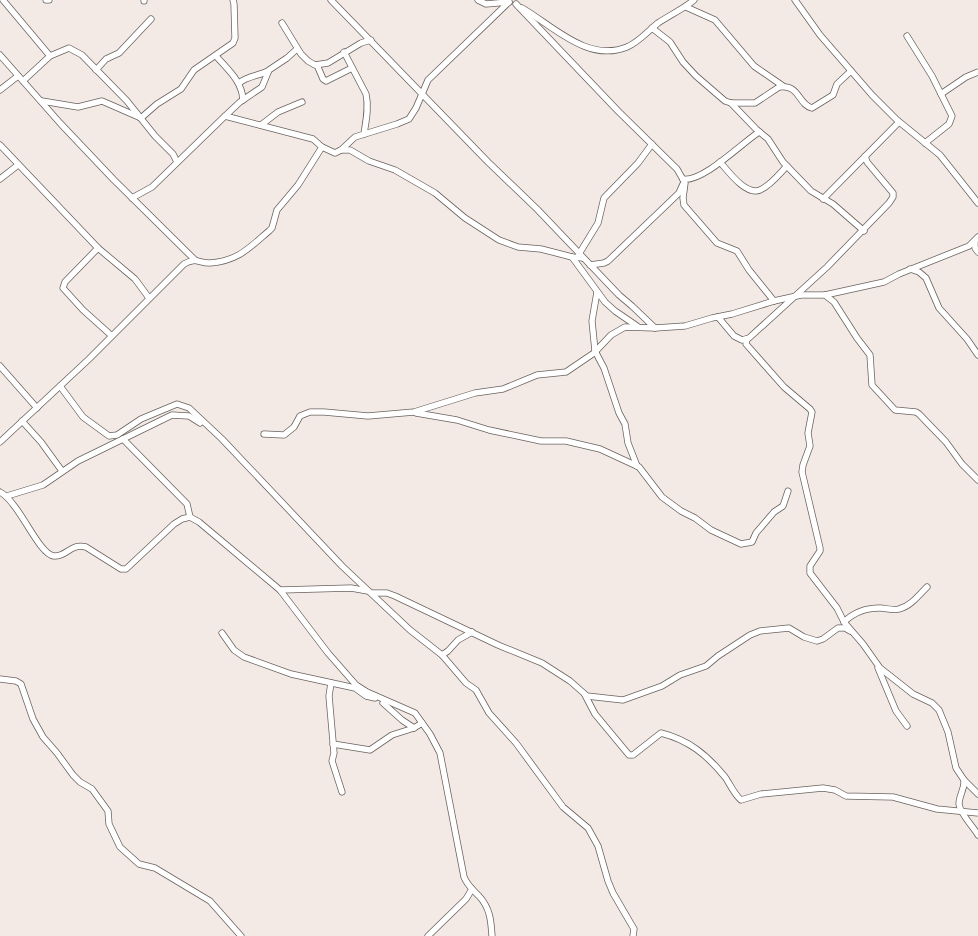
<svg xmlns="http://www.w3.org/2000/svg" width="978" height="936" font-family="Arial,sans-serif">
  <rect width="100%" height="100%" fill="#f3eae6"/>
  <g fill="none" stroke-linecap="round" stroke-linejoin="round">
    <defs>
      <g id="street">
        <path d="M3 0 50 56"/>
        <path d="M46 0H49"/>
        <path d="M331 0 488 162 537 209 619 295 632 306 655 328"/>
        <path d="M478 0 486 4 509 2"/>
        <path d="M795 0 820 35 872 95 897 120 940 155 978 203"/>
        <path d="M144 1V0"/>
        <path d="M516 4 618 111 677 169 685 183 683 198 684 205 717 243 737 251 749 270 774 301"/>
        <path d="M686 7 715 20 754 66 783 86"/>
        <path d="M522 8C553 26 588 63 627 47 639 42 648 31 658 23 670 15 683 9 694 0"/>
        <path d="M282 23 301 54 308 61 315 65 328 63 361 43 371 40"/>
        <path d="M652 28 670 42 683 62 696 76 725 101 731 103H755L779 87C800 84 798 105 812 108L833 95 837 84 851 71"/>
        <path d="M907 36 932 76 952 116 949 124 925 143"/>
        <path d="M344 52 366 94C369 107 366 121 364 134"/>
        <path d="M0 55 60 123 114 180 195 260"/>
        <path d="M216 56C228 70 242 81 243 100"/>
        <path d="M317 65 323 79 326 81 352 68"/>
        <path d="M96 70 106 59 119 53 151 19"/>
        <path d="M23 81 50 56 69 48 82 55 127 101 155 136 173 154 177 162"/>
        <path d="M239 83C248 76 258 76 268 71"/>
        <path d="M0 90 18 76"/>
        <path d="M941 94 966 77 978 72"/>
        <path d="M42 101 78 107 102 101 141 118 157 104 181 89 194 70 233 43 235 38 234 4 233 0"/>
        <path d="M731 103 756 129 768 139 783 162 811 191 833 204 864 231"/>
        <path d="M225 116 240 102 262 87 269 70 287 58 297 49"/>
        <path d="M261 125 278 112 302 102"/>
        <path d="M0 145 98 248 135 279 149 298"/>
        <path d="M341 150H350L369 161 395 170 435 193 465 218 499 240 518 247 541 249 572 257 583 258"/>
        <path d="M720 162C728 171 746 196 760 190 771 185 779 174 787 166"/>
        <path d="M0 179 18 165"/>
        <path d="M683 179C702 183 742 143 759 132"/>
        <path d="M132 198 152 187 225 116 313 139 322 147 335 153 341 150 355 137 397 124 409 119 416 108 428 80 509 2"/>
        <path d="M823 199 899 122"/>
        <path d="M975 241V248L978 252"/>
        <path d="M98 248 65 282 63 288 83 310 112 336"/>
        <path d="M579 254 598 223 604 198 638 163 652 144"/>
        <path d="M572 257 605 302 615 311 637 326"/>
        <path d="M590 265 604 263 608 261 679 193 683 184"/>
        <path d="M910 269 919 272 926 278 939 308 967 339 978 355"/>
        <path d="M597 292 592 321 595 351 604 368 619 413 625 424 628 443 637 466"/>
        <path d="M825 295 834 302 857 338 870 355 872 385 895 410 916 412 919 414 946 442 962 464 978 480"/>
        <path d="M718 317 734 336 742 340 749 338 827 267 889 203 893 197V193L867 162 865 156"/>
        <path d="M747 339 746 344 784 387 810 409 812 412 808 433 810 446 803 465 802 472 820 548V551L810 566V573L837 608 844 622 863 644 880 668 913 694 932 703 939 710 948 732 956 768 964 780 978 794"/>
        <path d="M0 366 37 408"/>
        <path d="M60 386 83 417 109 436 117 435 141 419 177 404 189 408 222 439 342 566 410 630 442 655 466 683 476 690 489 713 516 743 563 807 588 828 598 846 608 881 613 893 634 929 633 936"/>
        <path d="M416 413 457 420 489 430 541 441H566L600 449 639 467 662 497 681 511 695 518 711 530 741 544 752 542 756 533 774 512 783 506 788 491"/>
        <path d="M22 421 41 442 62 471"/>
        <path d="M264 434 284 435 294 427 300 416 310 412H324L368 416 414 412 475 393 503 389 537 375 566 372 594 353 611 335 625 327 655 328 685 326 712 318 732 314 774 301 801 295H825L884 282 899 274 969 246 978 237"/>
        <path d="M123 439 187 504 190 517"/>
        <path d="M0 442 89 359 184 264C196 257 198 263 210 263 238 261 249 248 269 231L272 228 277 210 298 185 322 147"/>
        <path d="M0 492C20 503 38 554 54 556 67 557 70 543 86 547L121 569H126L174 524 182 519 190 517 199 522 280 590 351 588 368 591"/>
        <path d="M7 496 43 485 78 461 172 415 189 416 200 423"/>
        <path d="M280 590 328 653 356 685 367 692 415 713 430 734 440 753 464 877C467 885 473 890 479 896 490 908 491 920 492 936"/>
        <path d="M372 593H387L395 596 498 645 542 663 570 681 587 696 623 700 662 686 680 675 706 666 718 656 750 635 760 631 789 628 804 637 817 641 823 639 838 628H845L850 631"/>
        <path d="M844 622C854 612 865 608 880 608 886 608 893 611 899 609 911 606 919 595 927 587"/>
        <path d="M222 633 234 650 244 657 291 674 355 688 366 696 375 698"/>
        <path d="M442 655 448 651 458 640 472 632"/>
        <path d="M878 668 896 711 907 726"/>
        <path d="M0 679 16 681 21 684 33 719 43 737 57 753 73 775 80 782 92 789 108 811 109 824 120 847 139 864 155 868 210 901 241 936"/>
        <path d="M331 683 329 696 334 753 332 761 342 792"/>
        <path d="M585 695 595 714 629 755H633L661 733C689 740 707 755 725 777 730 784 734 794 741 800L761 794 823 788 835 790 846 796 893 797 937 809 978 813"/>
        <path d="M383 703 402 720 414 728"/>
        <path d="M333 744 370 750 392 735 414 728 422 723"/>
        <path d="M964 780C965 789 959 795 959 804 960 814 973 826 978 835"/>
        <path d="M428 936 466 899 472 889"/>
      </g>
    </defs>
    <!-- street casing -->
    <use href="#street" stroke="#69625e" stroke-width="7"/>
    <!-- street -->
    <use href="#street" stroke="#fff" stroke-width="5.5"/>
  </g>
</svg>
